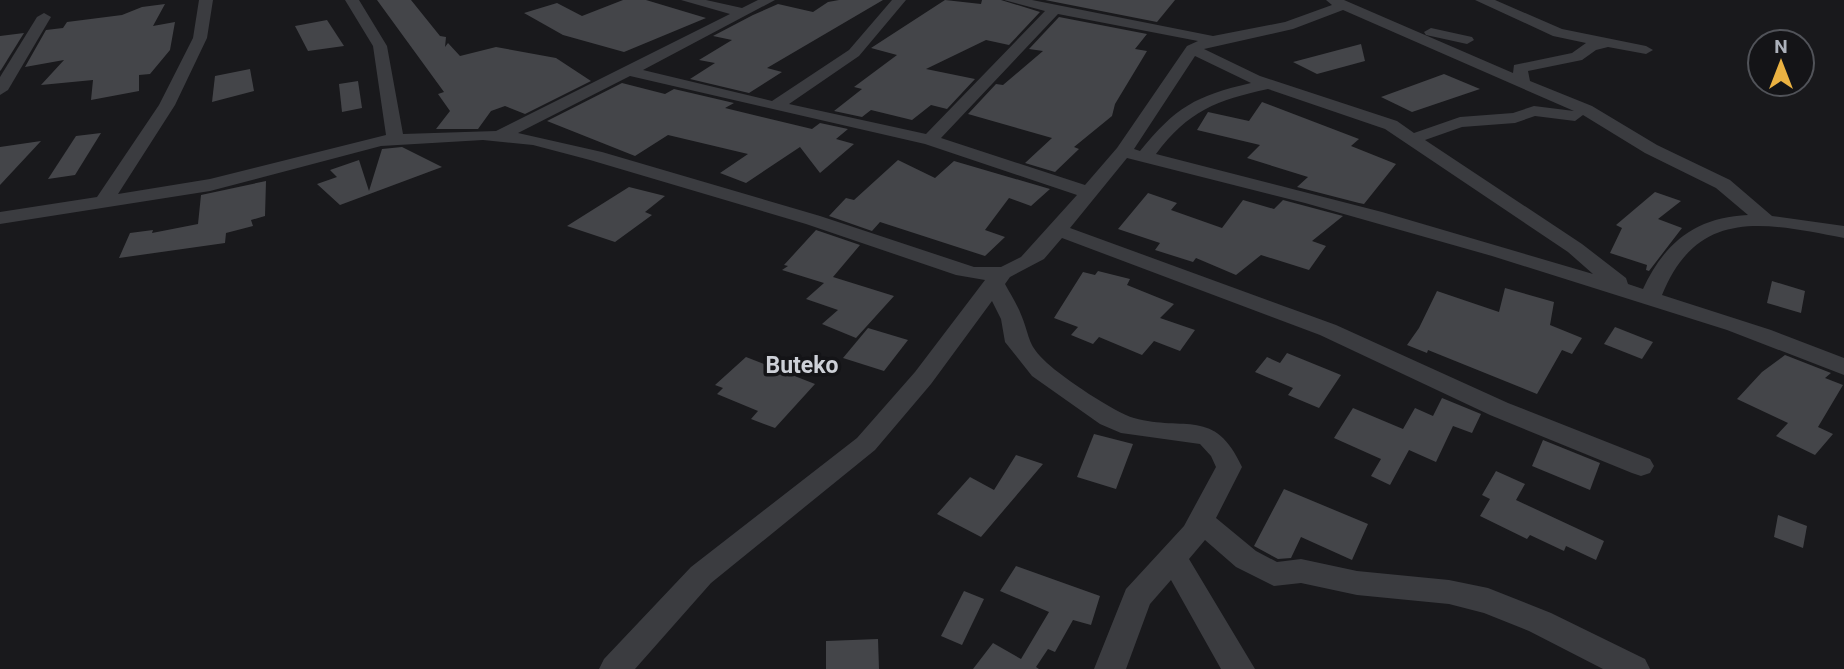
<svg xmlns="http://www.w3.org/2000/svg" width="1844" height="669" font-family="Roboto,sans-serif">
  <rect width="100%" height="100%" fill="#19191c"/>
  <!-- building -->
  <g fill="#444549">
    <path d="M377 0H411L440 36 446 37 445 47 448 43 460 56 496 47 556 58 591 81 525 114 505 106 491 111 478 129H436L450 111 438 94 444 92Z"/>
    <path d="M623 0H646L706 18 624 52 563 35 524 13 557 3 582 16Z"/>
    <path d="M839 0H883L767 68 782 72 749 93 690 79 715 63 699 60 732 40 713 36 753 15 778 4 813 12 828 2Z"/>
    <path d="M945 0 981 4 982 0H1001L1040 12 1009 45 986 40 926 69 975 79 947 109 931 105 912 120 871 110 862 117 834 111 862 89 854 87 897 55 871 48Z"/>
    <path d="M1045 0H1175L1157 22Z"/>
    <path d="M165 4 153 26 175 22 170 50 150 74 139 75V91L91 100 93 80 41 85 64 60 25 67 46 30 63 28 67 22 122 15 142 7Z"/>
    <path d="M1059 17 1147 34 1135 49 1147 51 1115 104 1112 116 1074 147 1079 149 1055 172 1025 163 1052 138 968 114 996 84 1003 85 1043 51 1029 49Z"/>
    <path d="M327 20 344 46 308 51 295 26Z"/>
    <path d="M24 33 1 70 0 71V36Z"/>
    <path d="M1361 44 1365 61 1317 74 1293 62Z"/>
    <path d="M250 69 254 91 212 102 215 76Z"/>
    <path d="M1444 74 1480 89 1412 112 1381 97Z"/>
    <path d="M358 81 362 108 342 112 339 84Z"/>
    <path d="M622 83 665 94 674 89 734 103 725 108 812 129 820 123 848 129 836 139 854 144 820 173 800 147 746 183 720 173 748 154 668 135 635 156 547 121Z"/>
    <path d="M1262 102 1359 139 1351 146 1396 164 1364 204 1359 203 1297 187 1308 177 1247 158 1260 145 1197 130 1208 112 1249 121Z"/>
    <path d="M101 133 75 175 48 179 76 136Z"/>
    <path d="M41 141 0 185V147Z"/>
    <path d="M402 147 442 167 340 205 317 184 337 177 330 170 359 160 369 191 382 149Z"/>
    <path d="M898 160 935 178 954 161 1050 189 1031 206 1009 198 985 230 1005 237 985 256 880 222 872 231 829 216 846 198 854 200Z"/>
    <path d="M266 181 265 216 251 220 253 226 226 233 225 243 119 258 130 233 153 230 152 233 198 224 201 195Z"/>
    <path d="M629 187 665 196 645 212 652 215 615 242 567 226Z"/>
    <path d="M1655 192 1681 201 1658 219 1682 228 1649 271 1646 270 1647 265 1610 253 1622 228 1616 225Z"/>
    <path d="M1148 193 1177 203 1171 210 1222 228 1243 200 1274 209 1283 200 1343 216 1312 241 1326 246 1309 270 1261 255 1236 275 1196 258 1193 262 1155 250 1160 243 1118 229Z"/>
    <path d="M816 230 860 245 833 277 894 296 856 338 822 324 838 310 806 299 824 283 782 270 788 266 784 265Z"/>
    <path d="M1098 271 1130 279 1127 285 1174 304 1160 318 1195 330 1180 351 1154 341 1142 355 1099 337 1093 344 1071 335 1078 327 1054 318 1083 272 1095 275Z"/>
    <path d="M1772 281 1805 291 1801 313 1767 303Z"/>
    <path d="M1505 288 1554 302 1550 325 1582 338 1572 354 1562 350 1537 394 1428 350 1427 353 1407 345 1419 328 1437 291 1499 312Z"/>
    <path d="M1615 327 1653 342 1642 359 1604 344Z"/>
    <path d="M868 328 908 340 884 371 843 358Z"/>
    <path d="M1287 353 1341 375 1319 408 1288 395 1293 388 1255 372 1267 357 1280 363Z"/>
    <path d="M1785 355 1831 373 1825 378 1843 385 1818 427 1833 434 1815 455 1776 436 1788 423 1737 399 1762 372Z"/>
    <path d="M746 357 815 384 775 428 751 419 758 411 717 394 723 388 715 385Z"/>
    <path d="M1442 398 1481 414 1472 433 1453 426 1436 462 1409 450 1390 485 1371 476 1381 459 1334 438 1353 408 1403 429 1415 408 1433 416Z"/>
    <path d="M1094 434 1133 444 1116 489 1077 477Z"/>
    <path d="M1543 440 1600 463 1590 490 1532 466Z"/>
    <path d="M1016 455 1043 464 981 537 937 514 970 477 994 490Z"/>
    <path d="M1496 471 1525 484 1516 500 1604 541 1596 560 1566 546 1564 551 1530 535 1527 539 1480 516 1490 499 1482 495Z"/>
    <path d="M1284 489 1368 524 1352 560 1301 537 1291 558 1278 559 1254 546Z"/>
    <path d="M1778 515 1807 526 1803 548 1774 537Z"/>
    <path d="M1016 566 1100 596 1091 625 1073 620 1055 652 1048 649 1036 667 1039 669H973L993 643 1021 659 1049 612 1000 591Z"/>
    <path d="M964 591 984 599 962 645 941 636Z"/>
    <path d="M878 639 879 669H826V641Z"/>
  </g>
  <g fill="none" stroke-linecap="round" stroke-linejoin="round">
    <!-- minor -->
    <g fill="#3b3c40" fill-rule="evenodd">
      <path d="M199 0H213L207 38 175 105 118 194 210 179 386 135 373 46 345 0H359L387 46 403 134 496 131 730 14 681 0H706L742 8 758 0H775L643 70 772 101 849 50 892 0H906L859 56 789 104 926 134 1045 11 1004 0H1032L1213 36 1285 22 1332 5 1326 0H1344L1513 73 1514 65 1572 53 1586 43 1553 36 1475 0H1495L1562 29 1646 46 1653 50 1646 54 1608 47 1596 50 1582 60 1528 71 1530 81 1592 106 1657 145 1730 180 1772 216 1844 226V238C1766 223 1698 206 1662 295L1771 330 1844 358V375L1727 330 1492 256 1305 203 1127 158 1070 228 1336 325 1508 403 1650 459 1654 466 1650 473 1641 476 1632 473 1490 415 1320 335 1062 238 1044 259 1010 277 1005 284C1011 295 1018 306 1022 317 1031 340 1027 344 1047 363 1062 377 1115 413 1134 418 1185 432 1215 407 1242 467L1216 518 1256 551 1277 562 1301 559 1357 571 1449 580 1488 588 1551 613 1645 659 1650 669H1603L1529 631 1484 613 1449 604 1357 595 1301 583 1274 586 1236 567 1205 540 1189 559 1255 669H1221L1171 580 1150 604 1126 669H1094L1126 589 1184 526 1216 467 1211 456 1200 444 1121 433 1100 424 1032 376 1005 342 1001 319 992 301 931 384 875 450 711 583 635 669H599L604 659 691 567 857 438 915 372 985 280 956 275 806 224 590 160 533 145 483 140 381 146 210 191 0 224V212L97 197 159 105 193 38ZM1343 10 1574 111 1534 106 1513 113 1460 117 1414 133 1397 121 1260 76 1204 49 1293 29ZM1058 14 1198 41 1187 46 1117 148 1085 185 941 138ZM1195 56 1251 83C1195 96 1176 107 1140 151L1134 149ZM630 76 925 144 1077 195 1021 257 1001 267H974L820 216 602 152 518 133ZM1268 89 1385 129 1568 252 1593 274 1382 212 1156 154C1188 111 1217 100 1268 89ZM1583 115 1645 153 1716 188 1748 215C1696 217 1664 243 1643 289L1628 284 1626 278 1582 244 1425 140 1462 127 1515 123 1535 116 1575 121Z"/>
      <path d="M44 13 51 17 8 90 0 95V77L37 17Z"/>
      <path d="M1431 28 1472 37 1474 40 1467 44 1426 35 1424 32Z"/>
    </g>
  </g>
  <g text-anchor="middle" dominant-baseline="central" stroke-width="7" stroke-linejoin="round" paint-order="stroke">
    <!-- neighbourhood labels -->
    <g font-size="23" font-weight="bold" fill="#cdd0d7" stroke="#141417">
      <text x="802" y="365">Buteko</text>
    </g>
  </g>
  <!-- north arrow -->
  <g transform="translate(1781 63)"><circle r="33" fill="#141417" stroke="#515359" stroke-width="2"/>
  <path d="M0-5L12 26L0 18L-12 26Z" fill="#ebb242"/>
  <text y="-10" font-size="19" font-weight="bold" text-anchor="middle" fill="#acb1bb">N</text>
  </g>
</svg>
